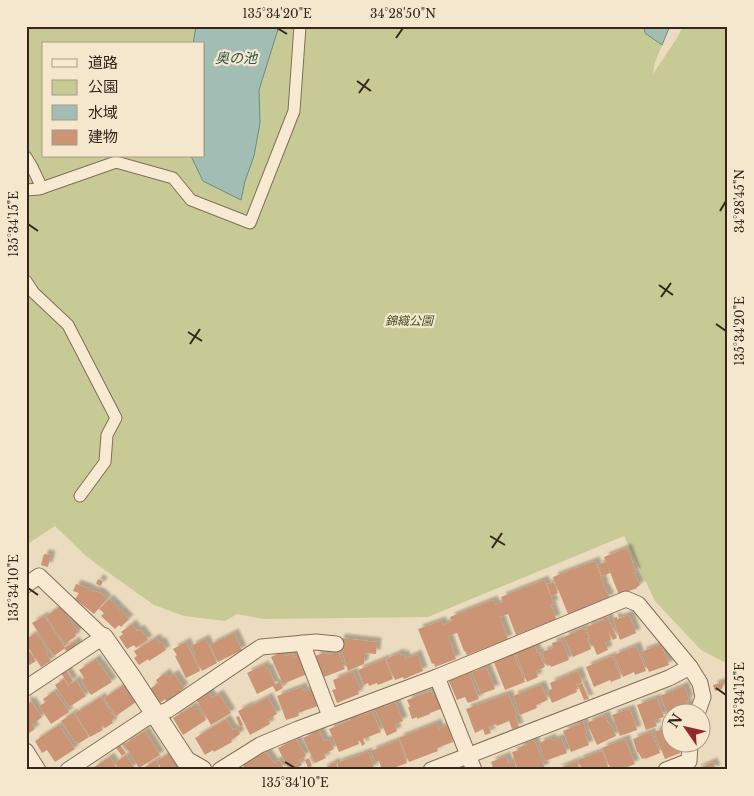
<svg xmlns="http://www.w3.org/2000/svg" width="754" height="796" font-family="'Libre Baskerville','Noto Sans JP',serif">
  <defs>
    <filter id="shadow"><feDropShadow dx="4.5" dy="-4.5" stdDeviation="1" flood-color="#0004"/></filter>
  </defs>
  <rect width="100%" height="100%" fill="#ecdcbf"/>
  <!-- green -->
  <path fill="#c7ca94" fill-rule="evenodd" d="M26 26H670L655 62 653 74 677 38 683 26H728V664L701 650 655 601 624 536 428 617 264 619 237 614 225 621 184 616 154 605 102 568 85 555 55 526 26 545ZM44 44H204V156H44Z"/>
  <!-- water -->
  <g fill="#a2beb4" stroke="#6a8c81">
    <path d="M196 26H279L259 90 260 123 254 156 245 181 241 200 203 181 191 156H204V44H193Z"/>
    <path d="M644 26H670L662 45 645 33Z"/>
  </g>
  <!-- building -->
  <g fill="#ca9475" filter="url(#shadow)">
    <path d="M627 548 636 572 634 573 640 585 637 587V588L619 595 604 557Z"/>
    <path d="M44 554 51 555 48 567 41 565Z"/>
    <path d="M595 561 604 585H603L604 588H605L610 598 568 614 553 577Z"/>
    <path d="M606 562 610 573 602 576 598 565Z"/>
    <path d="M98 579 103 581 101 586 96 584Z"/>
    <path d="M544 580 554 604 551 605 556 619 516 635 508 614 500 617 508 639 467 655 465 651H464L457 633 448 636 456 659 435 667 434 663 432 664 418 629 441 621 443 625 452 621 450 617 493 600 495 605 503 602 501 597Z"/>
    <path d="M554 582 558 593 551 596 547 584Z"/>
    <path d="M76 584 90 589V590L101 593 107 599 94 614 75 599 79 593 73 591Z"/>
    <path d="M109 599 129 619 121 627 119 625 115 629 101 616 104 613 99 609Z"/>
    <path d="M61 606 78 632 75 634 76 636 65 644 46 616Z"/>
    <path d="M629 615 636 633 620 640 613 618 617 617V619Z"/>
    <path d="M44 616 63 644 65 648 54 656 32 623Z"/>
    <path d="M607 616 617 638 613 640 608 631 611 640 605 643 608 650 597 655 593 645H591L589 640 590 639 586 627 604 620 603 618Z"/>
    <path d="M132 624 137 631 140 629 148 640 136 648 134 645 127 649 119 637 123 634 121 632Z"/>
    <path d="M584 628 589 638 587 639 591 649 573 657 564 637Z"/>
    <path d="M36 633 48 652 46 654 51 661 41 667 26 644V639Z"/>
    <path d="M234 633 242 650 218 662 210 645Z"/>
    <path d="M156 638 159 643 161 641 166 650 149 661 148 659 139 665 134 658 137 656 134 651Z"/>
    <path d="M340 638 377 642 376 654 365 653 364 664 348 671 342 651H339Z"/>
    <path d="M205 639 217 663 202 671 194 655 195 654 191 646Z"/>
    <path d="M562 640 569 660 551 667 550 665 547 666 542 652 553 648 552 643Z"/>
    <path d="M75 641 79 647 68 653 64 648Z"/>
    <path d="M186 642 200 671 186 678 175 656 177 655 173 649Z"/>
    <path d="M661 644 669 665 649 672 641 652Z"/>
    <path d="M26 646 36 661 26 667Z"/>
    <path d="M535 646 537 653 539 652 545 667 536 671 538 677 527 682 516 653Z"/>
    <path d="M636 646 646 671 635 675 634 672 623 677 614 655Z"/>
    <path d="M284 651 286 656 292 653 294 658 299 655 307 674 283 684 271 657Z"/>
    <path d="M338 651 345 669 324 677 315 656 326 652 327 655Z"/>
    <path d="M400 653 401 656 404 654 406 659 417 654 423 671 404 679 403 677 395 680 386 659Z"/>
    <path d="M513 653 525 682 505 690 493 660Z"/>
    <path d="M612 656 621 678 611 682 610 680 594 687 586 667Z"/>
    <path d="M96 659 99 665 100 664 112 682 91 695 81 680 84 678 79 670Z"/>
    <path d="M385 659 393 679 378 685 377 683 369 686 368 683 364 685 358 670Z"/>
    <path d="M264 665 266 669 268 668 275 684 280 682 283 688 276 692 273 686 257 694 247 673Z"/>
    <path d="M486 667 495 689 481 694 472 672Z"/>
    <path d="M66 670 73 681 68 684 61 673Z"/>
    <path d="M468 671 479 699 468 703 465 697 457 700 448 679Z"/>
    <path d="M578 671 582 682 576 685 578 689H576L577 692 552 703 547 691 552 689 550 683Z"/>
    <path d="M353 672 361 690 358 691 359 694 337 703 332 690 336 689 333 680Z"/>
    <path d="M165 673 169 678 174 674 184 688 180 691 181 692 167 703 165 699 160 703 150 689 158 683 156 680Z"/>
    <path d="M64 679 68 686 76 680 86 696 69 707 55 685Z"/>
    <path d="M724 682 722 689 715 691 713 685Z"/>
    <path d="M582 683 589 699 584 700 578 685Z"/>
    <path d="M124 685 136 702 116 716 104 698Z"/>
    <path d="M541 685 548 700 536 705 537 708 520 715 513 696Z"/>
    <path d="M684 686 689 700 686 701 689 708 687 709 688 710 680 714H672V717L670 718 660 696Z"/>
    <path d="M302 687 304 692 312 689 318 706 298 713 299 716 286 720 277 696Z"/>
    <path d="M55 691 69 712 51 724 39 706 46 702 43 699Z"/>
    <path d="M431 691 432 695 435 694 441 709 430 713V714L417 719V717L412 719 408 707H410L407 700Z"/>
    <path d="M208 692 212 698 219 694 231 713 211 725 196 699Z"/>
    <path d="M508 694 517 715 515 716 519 727 512 729 508 718 509 721 497 726 496 724 489 727 491 733 485 735 483 729 475 733 466 709Z"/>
    <path d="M101 697 115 718 112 720 113 723 105 728 103 726 101 727 103 730 90 737 75 713Z"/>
    <path d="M268 697 277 714 268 719 270 724 250 735 238 711 248 706 249 707Z"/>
    <path d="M657 698 664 717 654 720 657 726 646 730 637 705Z"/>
    <path d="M26 699 29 703 31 701 42 717 32 725 35 729 26 735Z"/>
    <path d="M395 702 403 721 395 725 397 731 387 736 374 707 383 703 385 707Z"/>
    <path d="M193 706 195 710 198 708 206 720 183 735 173 718Z"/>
    <path d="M630 709 637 730 620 736 612 715Z"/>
    <path d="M372 711 381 732 363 739 365 744 362 746 360 741H358L359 744 339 752 329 729 351 720 350 718 359 714 360 716Z"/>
    <path d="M73 713 89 737 78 744 77 742 76 743 61 721Z"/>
    <path d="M605 715 609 725H611L616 736 597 745 587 723Z"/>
    <path d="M239 716 243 725 240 727 236 717Z"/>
    <path d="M226 719 233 730 237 728 240 734 231 740 232 742 214 752 213 750 205 755 195 738Z"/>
    <path d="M583 721 587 733 585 734 589 745 571 752 563 731 580 724 579 722Z"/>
    <path d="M437 723 439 729 447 725 453 742 437 748 438 751 409 762 399 738Z"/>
    <path d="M59 725 75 749 55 762 47 750 42 753 35 741Z"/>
    <path d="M672 726V744H681L677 745 680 753 665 759 654 732Z"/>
    <path d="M319 730 324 741 329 739 334 749 324 754 326 758 315 763 303 738Z"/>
    <path d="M145 731 160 755 139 768 124 744Z"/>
    <path d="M651 732 660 753 645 759V758L642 759 638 752H637L633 739Z"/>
    <path d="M551 738 552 741 561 738 567 753 545 761 539 743Z"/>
    <path d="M296 739 306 756 299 760 302 765 293 770H289L278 748Z"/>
    <path d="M625 739 635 764 620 770H614V769L611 770 602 748Z"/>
    <path d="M399 740 407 763 388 770H382L379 761 375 762 371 751Z"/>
    <path d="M534 740 545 768 539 770H518L512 752 519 750 518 748 526 745 525 743Z"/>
    <path d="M120 745 126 753 122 756 116 748Z"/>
    <path d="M602 751 609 769 582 770 578 760Z"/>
    <path d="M266 752 274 763 279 760 285 770H246L243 765Z"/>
    <path d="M368 752 374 768 369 770H339L337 763Z"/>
    <path d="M170 753 180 770H162L157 761Z"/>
    <path d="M126 755 134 767 130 770H119L115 763Z"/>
    <path d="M506 756 508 763 514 761 517 770H494L491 762Z"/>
    <path d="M110 757 118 770H96L94 767Z"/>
    <path d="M309 758 312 766 308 768 305 760Z"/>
    <path d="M156 760 161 770H144L143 768Z"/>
    <path d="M577 761 580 770H555Z"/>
    <path d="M335 762 339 770H321Z"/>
    <path d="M713 762 716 770H695Z"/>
  </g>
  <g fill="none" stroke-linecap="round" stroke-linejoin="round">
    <defs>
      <g id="pedestrian">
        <path d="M26 157 32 167 42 188"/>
        <path d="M26 190 39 189 116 162 173 178 191 200 250 223 294 111 300 26"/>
        <path d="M26 281 34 293 68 325 116 418 107 435 105 462 80 496"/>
      </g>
      <g id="minor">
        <path d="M26 585 39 576 103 637 26 688"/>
        <path d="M302 643 330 716"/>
        <path d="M437 677 474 770"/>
        <path d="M26 751 38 770"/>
        <path d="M68 770 145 719 168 710 261 647 316 642 336 644"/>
        <path d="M220 770 260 745 298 729 437 677 626 599 638 604 690 667 700 683 703 697 697 714"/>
        <path d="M431 770 669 678 690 667"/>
        <path d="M666 770 689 761 690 744"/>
      </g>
      <path id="tertiary" d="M103 637 131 677 186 761 202 770"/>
    </defs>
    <!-- pedestrian casing -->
    <use href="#pedestrian" stroke="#846d58" stroke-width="13"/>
    <!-- minor casing -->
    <use href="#minor" stroke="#846d58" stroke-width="17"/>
    <!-- tertiary casing -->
    <use href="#tertiary" stroke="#846d58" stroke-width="21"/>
    <!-- pedestrian -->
    <use href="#pedestrian" stroke="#f8ead2" stroke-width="11"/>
    <!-- minor -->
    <use href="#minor" stroke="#f8ead2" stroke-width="15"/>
    <!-- tertiary -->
    <use href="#tertiary" stroke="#f8ead2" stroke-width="19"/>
  </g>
  <!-- ticks -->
  <path fill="none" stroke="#34261c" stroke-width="2" d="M277 28 287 34M396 38 403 28M357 81 371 91M359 93 369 79M720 211 726 201M28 224 38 231M659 285 673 295M661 297 671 283M716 324 726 331M188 332 202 341M190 344 200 329M490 536 505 545M492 548 502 533M28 588 38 595M716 688 726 695M285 762 295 768"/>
  <g text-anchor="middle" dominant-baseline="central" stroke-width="4.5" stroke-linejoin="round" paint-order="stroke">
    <!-- park labels -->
    <g font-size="12" font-style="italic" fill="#475023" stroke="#f4e7ce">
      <text x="409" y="320">錦織公園</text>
    </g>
    <!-- water labels -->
    <g font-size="14" font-style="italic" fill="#2c544f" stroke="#f4e7ce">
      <text x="236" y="58">奥の池</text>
    </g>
  </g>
  <!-- border -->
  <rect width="754" height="796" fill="none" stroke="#f4e7ce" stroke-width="55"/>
  <!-- legend -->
  <rect x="42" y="42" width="162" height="115" fill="#f4e7ce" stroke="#a79a87"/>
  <rect x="52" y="59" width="25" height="8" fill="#f8ead2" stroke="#a79a87"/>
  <text x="88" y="68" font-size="15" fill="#34261c">道路</text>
  <rect x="52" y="80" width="25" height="15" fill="#c7ca94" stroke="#a79a87"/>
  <text x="88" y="92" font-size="15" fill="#34261c">公園</text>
  <rect x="52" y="105" width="25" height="15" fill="#a2beb4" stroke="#a79a87"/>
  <text x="88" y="118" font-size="15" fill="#34261c">水域</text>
  <rect x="52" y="130" width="25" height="15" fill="#ca9475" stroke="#a79a87"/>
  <text x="88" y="142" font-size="15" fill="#34261c">建物</text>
  <!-- north arrow -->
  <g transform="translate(686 728) rotate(304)"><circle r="24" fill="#f4e7ce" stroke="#a79a87"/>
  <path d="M0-4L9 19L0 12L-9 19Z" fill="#922930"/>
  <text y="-8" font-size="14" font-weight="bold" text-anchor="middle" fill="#34261c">N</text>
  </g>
  <rect x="28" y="28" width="698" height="740" fill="none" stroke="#34261c" stroke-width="2"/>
  <g font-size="12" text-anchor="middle" fill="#34261c">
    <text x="277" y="18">135°34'20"E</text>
    <text x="403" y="18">34°28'50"N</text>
    <text transform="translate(740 201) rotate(-90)" y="4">34°28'45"N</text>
    <text transform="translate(14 224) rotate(-90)" y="4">135°34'15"E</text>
    <text transform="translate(740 331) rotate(-90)" y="4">135°34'20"E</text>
    <text transform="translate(14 588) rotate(-90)" y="4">135°34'10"E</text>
    <text transform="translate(740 695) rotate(-90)" y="4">135°34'15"E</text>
    <text x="295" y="787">135°34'10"E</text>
  </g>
</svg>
